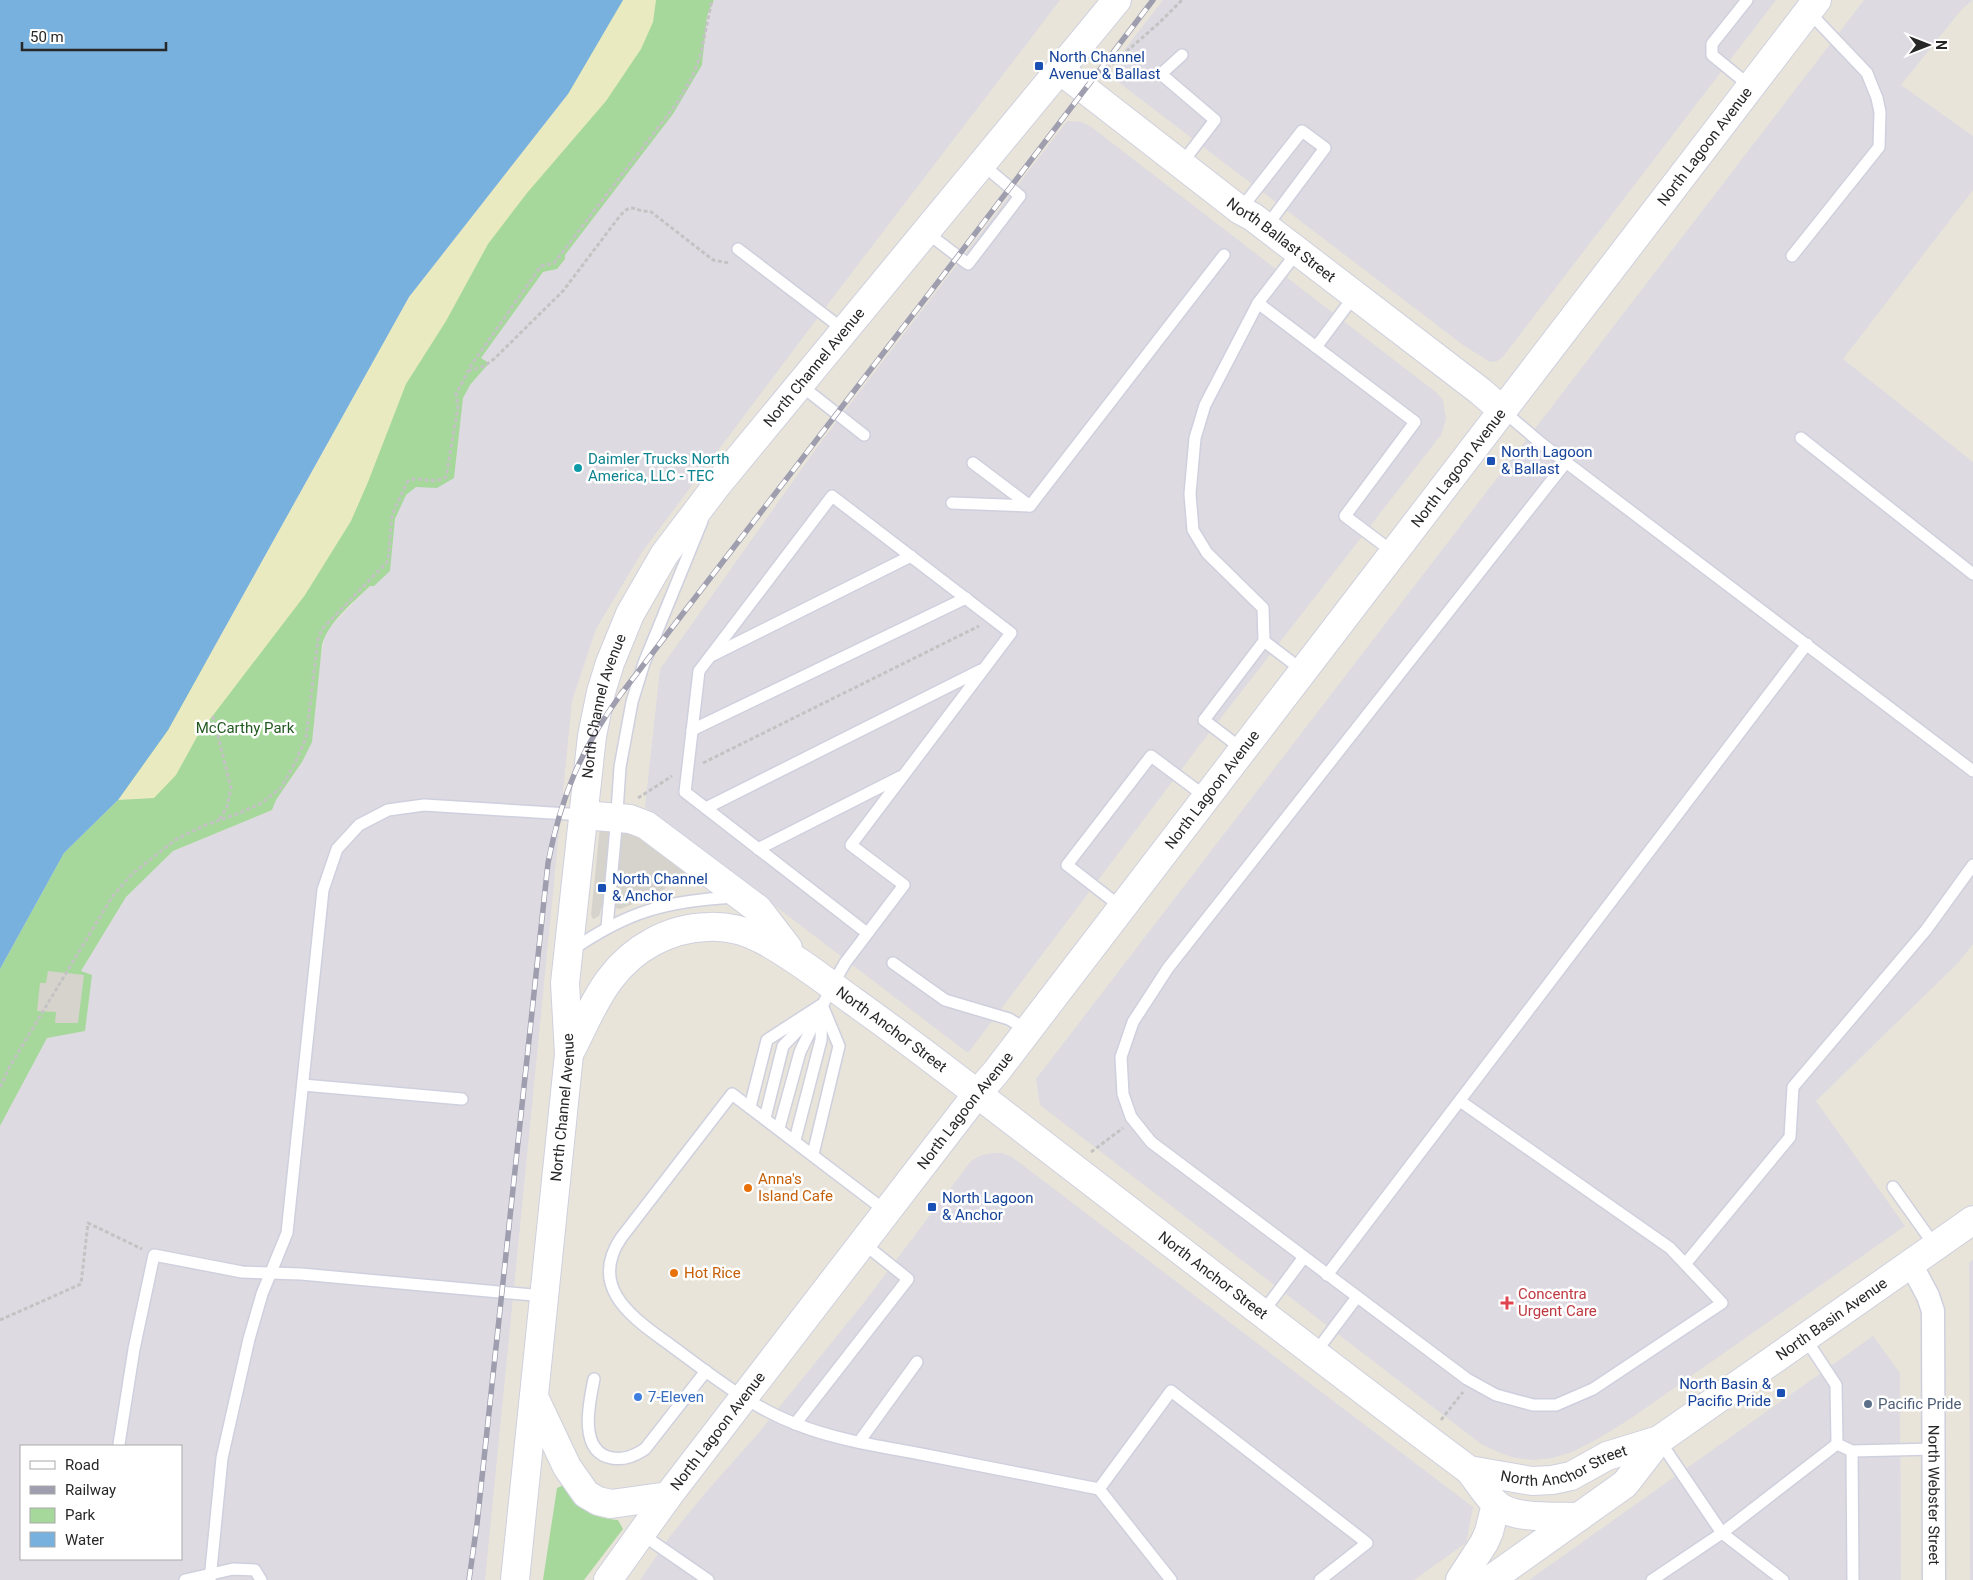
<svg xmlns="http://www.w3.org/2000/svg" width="1973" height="1580" font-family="Roboto,sans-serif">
  <rect width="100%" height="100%" fill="#e8e4da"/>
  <!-- industrial -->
  <g fill="#dddae1" fill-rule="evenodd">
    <path d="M714 0H1060L831 300 642 552 596 629 572 701 485 1580H0V1126L81 971 126 897 173 851 272 810 276 800 302 762 325 634 331 626 370 586H374L399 508 408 492 416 487H423L461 405 466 390 488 363 480 358 540 273 557 269 565 259V255L702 65 707 16ZM21 1446H181V1559H21Z"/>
    <path d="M1163 0H1776L1502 358 1497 361 1490 362 1463 345 1113 78 1114 67 1121 54Z"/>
    <path d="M1864 0H1973L1962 9 1901 85 1973 136V190L1843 359 1973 462V944L1958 963 1816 1101 1905 1226 1630 1419 1594 1441 1572 1452 1552 1458 1535 1460 1515 1458 1498 1452 1481 1444 1040 1105 1036 1079Z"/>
    <path d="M1067 121 1081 122 1090 126 1437 393 1443 400 1446 419 1441 435 1199 746 968 1053 645 807 660 669 818 446Z"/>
    <path d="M993 1153H1002L1012 1157 1473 1507 1466 1543 1414 1580H640L671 1535 707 1491 756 1436 866 1300 971 1161 982 1155Z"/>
    <path d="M1973 1260V1580H1970L1969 1263Z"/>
    <path d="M1873 1336 1900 1373 1901 1580H1529Z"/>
  </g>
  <!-- green -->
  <g fill="#a6d89c">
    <path d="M623 0H714L707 16 702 65 673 114 565 255V259L557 269 543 272 481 358 489 363 470 385 463 398 454 478 437 488 416 487 406 495 395 519 390 571 374 586H370C353 603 328 622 322 645L312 742 302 762 276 800 272 810 173 851 126 897 81 971 92 975 85 1031 47 1038 0 1126V969L64 853 118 800 568 94Z"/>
    <path d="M564 1485C580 1507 589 1518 618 1520L623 1529 584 1580H543L557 1488Z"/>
  </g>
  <!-- sand -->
  <path fill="#e9eac0" d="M623 0H656L653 22 641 49 606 101 527 193 488 244 446 321 406 384 368 482 351 521 305 595 198 735 176 775 154 798 118 800 168 730 409 297 568 94Z"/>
  <!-- plaza -->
  <g fill="#d5d3cc">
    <path d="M624 826 705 884 699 886 673 885 666 887 659 894 620 909 616 908 614 903 622 828Z"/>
    <path d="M600 827H610L603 903 599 916 593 919 591 915Z"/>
    <path d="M48 971 84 975 78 1023H55L56 1012 37 1011 40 983H46Z"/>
  </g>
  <!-- water -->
  <path fill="#78b1de" d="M0 0H623L568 94 409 297 168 730 118 800 64 853 0 969Z"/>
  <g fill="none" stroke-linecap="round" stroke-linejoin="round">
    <defs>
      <g id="lane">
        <path d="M1747 0 1712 44V55L1750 86"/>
        <path d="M1182 55 1161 74 1215 120 1182 163"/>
        <path d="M1240 210 1302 131 1325 148 1266 227"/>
        <path d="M926 232 968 264 1020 196 982 164"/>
        <path d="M738 249 844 330"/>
        <path d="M1298 251 1258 303 1415 422 1345 516 1393 552"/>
        <path d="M1792 256 1879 147 1880 112 1877 98 1867 73 1808 11"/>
        <path d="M1316 347 1355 295"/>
        <path d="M799 384 864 435"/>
        <path d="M1502 410 1542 444 1973 771"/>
        <path d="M1801 438 1973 574"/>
        <path d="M973 463 1030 506 1224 255"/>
        <path d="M952 503 1030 506"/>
        <path d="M1264 641 1302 670"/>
        <path d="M713 655 911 556"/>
        <path d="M692 730 966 598"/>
        <path d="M1242 749 1204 720 1264 641 1263 608 1207 553 1193 530 1190 494 1195 438 1205 405 1258 303"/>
        <path d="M706 808 981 670"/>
        <path d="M758 849 900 777"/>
        <path d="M1121 907 1067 865 1151 756 1206 797"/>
        <path d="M607 927 616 827 620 767 632 702 644 663 702 521"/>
        <path d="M572 950C628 911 667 901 734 897"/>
        <path d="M893 963 945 1000 1009 1019 1027 1030"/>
        <path d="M303 1085 462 1099"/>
        <path d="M1460 1101 1670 1248 1722 1303 1593 1389 1556 1405H1533L1496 1395 1467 1379 1151 1142 1131 1117 1123 1094 1121 1057 1133 1022 1168 968 1567 461"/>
        <path d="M750 1107 767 1040 821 1005"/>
        <path d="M765 1118 783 1046 809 1019"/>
        <path d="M779 1128 800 1052 832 986 845 963 904 885 851 845 1011 633 832 496 699 671 685 792 867 933"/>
        <path d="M795 1140 821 1040 822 1011"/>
        <path d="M813 1154 839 1046 822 1005"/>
        <path d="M1893 1187 1935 1246"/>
        <path d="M887 1212 732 1094 621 1238C590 1284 627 1314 662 1339 705 1370 746 1405 796 1424 836 1440 879 1446 921 1454 980 1466 1040 1477 1099 1489L1171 1391 1367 1543 1320 1580"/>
        <path d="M1686 1263 1790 1137 1793 1087 1926 930 1973 865"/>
        <path d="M1327 1275 1807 644"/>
        <path d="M1263 1312 1304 1257"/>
        <path d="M1805 1338 1836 1385 1837 1444 1852 1451 1934 1449"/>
        <path d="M1315 1353 1357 1297"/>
        <path d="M594 1379C589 1403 578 1452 612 1458 625 1460 634 1456 645 1449L706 1371"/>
        <path d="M795 1424 908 1279 863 1243"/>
        <path d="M1659 1440 1722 1533 1783 1580"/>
        <path d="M859 1442 917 1362"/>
        <path d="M119 1444 134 1349 154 1255 242 1272 301 1274 544 1296"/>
        <path d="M1852 1451 1853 1580"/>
        <path d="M1099 1489 1171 1580"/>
        <path d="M640 1533 708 1580"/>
        <path d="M185 1580 233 1569 255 1570 261 1580"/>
        <path d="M210 1580 222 1458 249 1339 262 1294 287 1233 323 890 337 849 359 825 388 810 424 805 584 815"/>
        <path d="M1652 1580 1722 1533 1837 1444"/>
      </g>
      <g id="street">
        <path id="s1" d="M1911 1264 1928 1296 1933 1311 1934 1580"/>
      </g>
      <g id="secondary">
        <path id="s2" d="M1060 70 1240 210 1253 217 1480 391 1502 410"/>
        <path d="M584 815 630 819 646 825 758 909 788 948"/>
        <path id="s3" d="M569 1054C582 1030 593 1001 610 979 633 948 669 928 708 927 727 926 746 931 763 940 795 957 824 980 853 1001 908 1040 961 1081 1014 1122 1165 1238 1316 1356 1469 1470L1532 1481 1552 1480 1571 1476 1607 1456 1659 1440"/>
        <path d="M534 1397 567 1467 586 1494 598 1501 611 1504 668 1496"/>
        <path d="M1469 1470C1478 1481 1486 1495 1496 1504 1513 1520 1556 1516 1579 1517"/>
        <path id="s4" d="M515 1580 569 1054 565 983 592 736 601 692 610 663 630 614 664 555 717 485 1117 0"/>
        <path id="s5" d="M608 1580 668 1496 977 1094 996 1072 1817 0"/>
        <path d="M1460 1580 1484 1543 1489 1532 1496 1504"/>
        <path id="s6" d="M1490 1580 1625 1484 1659 1440 1973 1220"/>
      </g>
    </defs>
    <!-- lane casing -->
    <use href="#lane" stroke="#cfd0de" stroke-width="14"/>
    <!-- street casing -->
    <use href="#street" stroke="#cfd0de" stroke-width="25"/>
    <!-- secondary casing -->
    <use href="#secondary" stroke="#cfd0de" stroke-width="30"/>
    <!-- path -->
    <g stroke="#c3c3c3" stroke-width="3" stroke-dasharray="4 2.5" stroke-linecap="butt">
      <path d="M1102 73 1159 23 1182 0"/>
      <path d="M468 371 484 366 494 359 563 291 619 217C633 200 634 213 650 211L713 260 729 263"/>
      <path d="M213 716 231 788 227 807 219 820"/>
      <path d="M703 763 979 626"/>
      <path d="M638 798 672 776"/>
      <path d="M0 1087 10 1066 112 897 132 874 175 840 203 826 237 814 260 804 281 788 295 763 306 738 318 639 322 629 388 561 392 515 407 482C418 474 431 486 446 477L458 407 456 394 472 364 541 266 554 263 677 103 692 77 700 57 712 0"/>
      <path d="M1091 1152 1123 1128"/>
      <path d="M0 1320 81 1284 88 1223 142 1249"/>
      <path d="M1441 1420 1463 1392"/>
    </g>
    <!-- lane -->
    <use href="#lane" stroke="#fff" stroke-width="11"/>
    <!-- street -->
    <use href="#street" stroke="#fff" stroke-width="22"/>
    <!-- secondary -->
    <use href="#secondary" stroke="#fff" stroke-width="28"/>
    <defs>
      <path id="rail" d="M469 1580 477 1524 548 863C561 796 581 749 621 694L958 256 1153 0"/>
    </defs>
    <!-- rail casing -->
    <use href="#rail" stroke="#9e9eaf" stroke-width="5.5"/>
    <!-- rail -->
    <use href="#rail" stroke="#fff" stroke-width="4" stroke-dasharray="11" stroke-linecap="butt"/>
  </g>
  <!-- markers -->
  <g fill="#1a4fb4" stroke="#fff" stroke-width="2">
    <rect x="1034" y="61" width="10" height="10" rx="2.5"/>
    <rect x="1486" y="456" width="10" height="10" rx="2.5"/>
    <rect x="597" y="883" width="10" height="10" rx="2.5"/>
    <rect x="927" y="1202" width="10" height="10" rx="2.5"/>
    <rect x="1776" y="1388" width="10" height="10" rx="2.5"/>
  </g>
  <circle fill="#0f9aa8" stroke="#fff" stroke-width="2" cx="578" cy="468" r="5"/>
  <g fill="#e8710a" stroke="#fff" stroke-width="2">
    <circle cx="748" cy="1188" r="5"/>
    <circle cx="674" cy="1273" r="5"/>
  </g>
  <path fill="#e0444e" stroke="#fff" stroke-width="2" d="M1504.5 1295.5h5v5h5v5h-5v5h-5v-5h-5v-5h5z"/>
  <circle fill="#3f7fe0" stroke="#fff" stroke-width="2" cx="638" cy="1397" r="5"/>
  <circle fill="#5c6f8a" stroke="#fff" stroke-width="2" cx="1868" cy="1404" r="5"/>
  <g text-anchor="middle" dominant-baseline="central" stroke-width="5" stroke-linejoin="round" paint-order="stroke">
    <!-- transit labels -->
    <g font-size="15" fill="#164399" stroke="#fff" text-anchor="start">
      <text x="1049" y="57">North Channel<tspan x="1049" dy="17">Avenue &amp; Ballast</tspan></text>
      <text x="1501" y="452">North Lagoon<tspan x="1501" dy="17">&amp; Ballast</tspan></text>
      <text x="612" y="879">North Channel<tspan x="612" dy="17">&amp; Anchor</tspan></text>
      <text x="942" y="1198">North Lagoon<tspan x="942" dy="17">&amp; Anchor</tspan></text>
      <text x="1771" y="1384" text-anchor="end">North Basin &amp;<tspan x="1771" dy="17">Pacific Pride</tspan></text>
    </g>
    <!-- street labels -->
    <g font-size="15" fill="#272727" stroke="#fff">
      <text stroke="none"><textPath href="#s5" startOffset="1805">North Lagoon Avenue</textPath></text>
      <text stroke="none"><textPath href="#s2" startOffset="279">North Ballast Street</textPath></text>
      <text stroke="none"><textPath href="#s4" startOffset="1285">North Channel Avenue</textPath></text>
      <text stroke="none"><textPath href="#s5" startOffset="1400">North Lagoon Avenue</textPath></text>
      <text stroke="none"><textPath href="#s4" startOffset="880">North Channel Avenue</textPath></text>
      <text stroke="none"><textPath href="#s5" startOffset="995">North Lagoon Avenue</textPath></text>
      <text stroke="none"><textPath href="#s3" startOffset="414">North Anchor Street</textPath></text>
      <text stroke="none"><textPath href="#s4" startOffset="475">North Channel Avenue</textPath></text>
      <text stroke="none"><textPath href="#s5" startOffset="590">North Lagoon Avenue</textPath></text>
      <text stroke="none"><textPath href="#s3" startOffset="819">North Anchor Street</textPath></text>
      <text stroke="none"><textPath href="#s6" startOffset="432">North Basin Avenue</textPath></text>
      <text stroke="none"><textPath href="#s5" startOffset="185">North Lagoon Avenue</textPath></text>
      <text stroke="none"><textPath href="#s3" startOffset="1239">North Anchor Street</textPath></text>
      <text stroke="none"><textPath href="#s1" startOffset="236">North Webster Street</textPath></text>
    </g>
    <!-- culture labels -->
    <g font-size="15" fill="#0d838f" stroke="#fff" text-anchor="start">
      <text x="588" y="459">Daimler Trucks North<tspan x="588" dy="17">America, LLC - TEC</tspan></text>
    </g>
    <!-- park labels -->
    <g font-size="15" fill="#235921" stroke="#fff">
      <text x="245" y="728">McCarthy Park</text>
    </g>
    <!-- food labels -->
    <g font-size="15" fill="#c56008" stroke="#fff" text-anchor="start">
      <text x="758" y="1179">Anna's<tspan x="758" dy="17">Island Cafe</tspan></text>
      <text x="684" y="1273">Hot Rice</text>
    </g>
    <!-- health labels -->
    <g font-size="15" fill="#be3a42" stroke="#fff" text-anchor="start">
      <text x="1518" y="1294">Concentra<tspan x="1518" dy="17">Urgent Care</tspan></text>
    </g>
    <!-- shop labels -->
    <g font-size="15" fill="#366cbe" stroke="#fff" text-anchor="start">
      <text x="648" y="1397">7-Eleven</text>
    </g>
    <!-- service labels -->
    <g font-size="15" fill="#4e5e75" stroke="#fff" text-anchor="start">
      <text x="1878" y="1404">Pacific Pride</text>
    </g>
  </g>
  <!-- legend -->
  <rect x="20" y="1445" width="162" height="115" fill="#ffffff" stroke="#a9a9a9"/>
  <rect x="30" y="1461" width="25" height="8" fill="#ffffff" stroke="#a9a9a9"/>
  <text x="65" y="1470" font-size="15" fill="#272727">Road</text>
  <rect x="30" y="1486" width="25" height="8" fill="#9e9eaf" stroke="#a9a9a9"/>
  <text x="65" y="1495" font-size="15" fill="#272727">Railway</text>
  <rect x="30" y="1508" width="25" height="15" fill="#a6d89c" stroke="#a9a9a9"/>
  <text x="65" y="1520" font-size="15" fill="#272727">Park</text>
  <rect x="30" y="1532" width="25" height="15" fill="#78b1de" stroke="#a9a9a9"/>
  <text x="65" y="1545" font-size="15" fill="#272727">Water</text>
  <!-- north arrow -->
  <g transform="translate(1928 45) rotate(90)" stroke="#ffffff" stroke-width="4" paint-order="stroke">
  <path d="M0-4L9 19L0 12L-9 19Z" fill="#272727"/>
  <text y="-8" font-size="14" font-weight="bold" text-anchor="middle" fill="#272727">N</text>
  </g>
  <!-- scale -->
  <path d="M22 42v8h144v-8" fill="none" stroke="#272727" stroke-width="2.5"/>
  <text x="30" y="42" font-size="15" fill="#272727" stroke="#ffffff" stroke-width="4" paint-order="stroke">50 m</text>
</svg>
